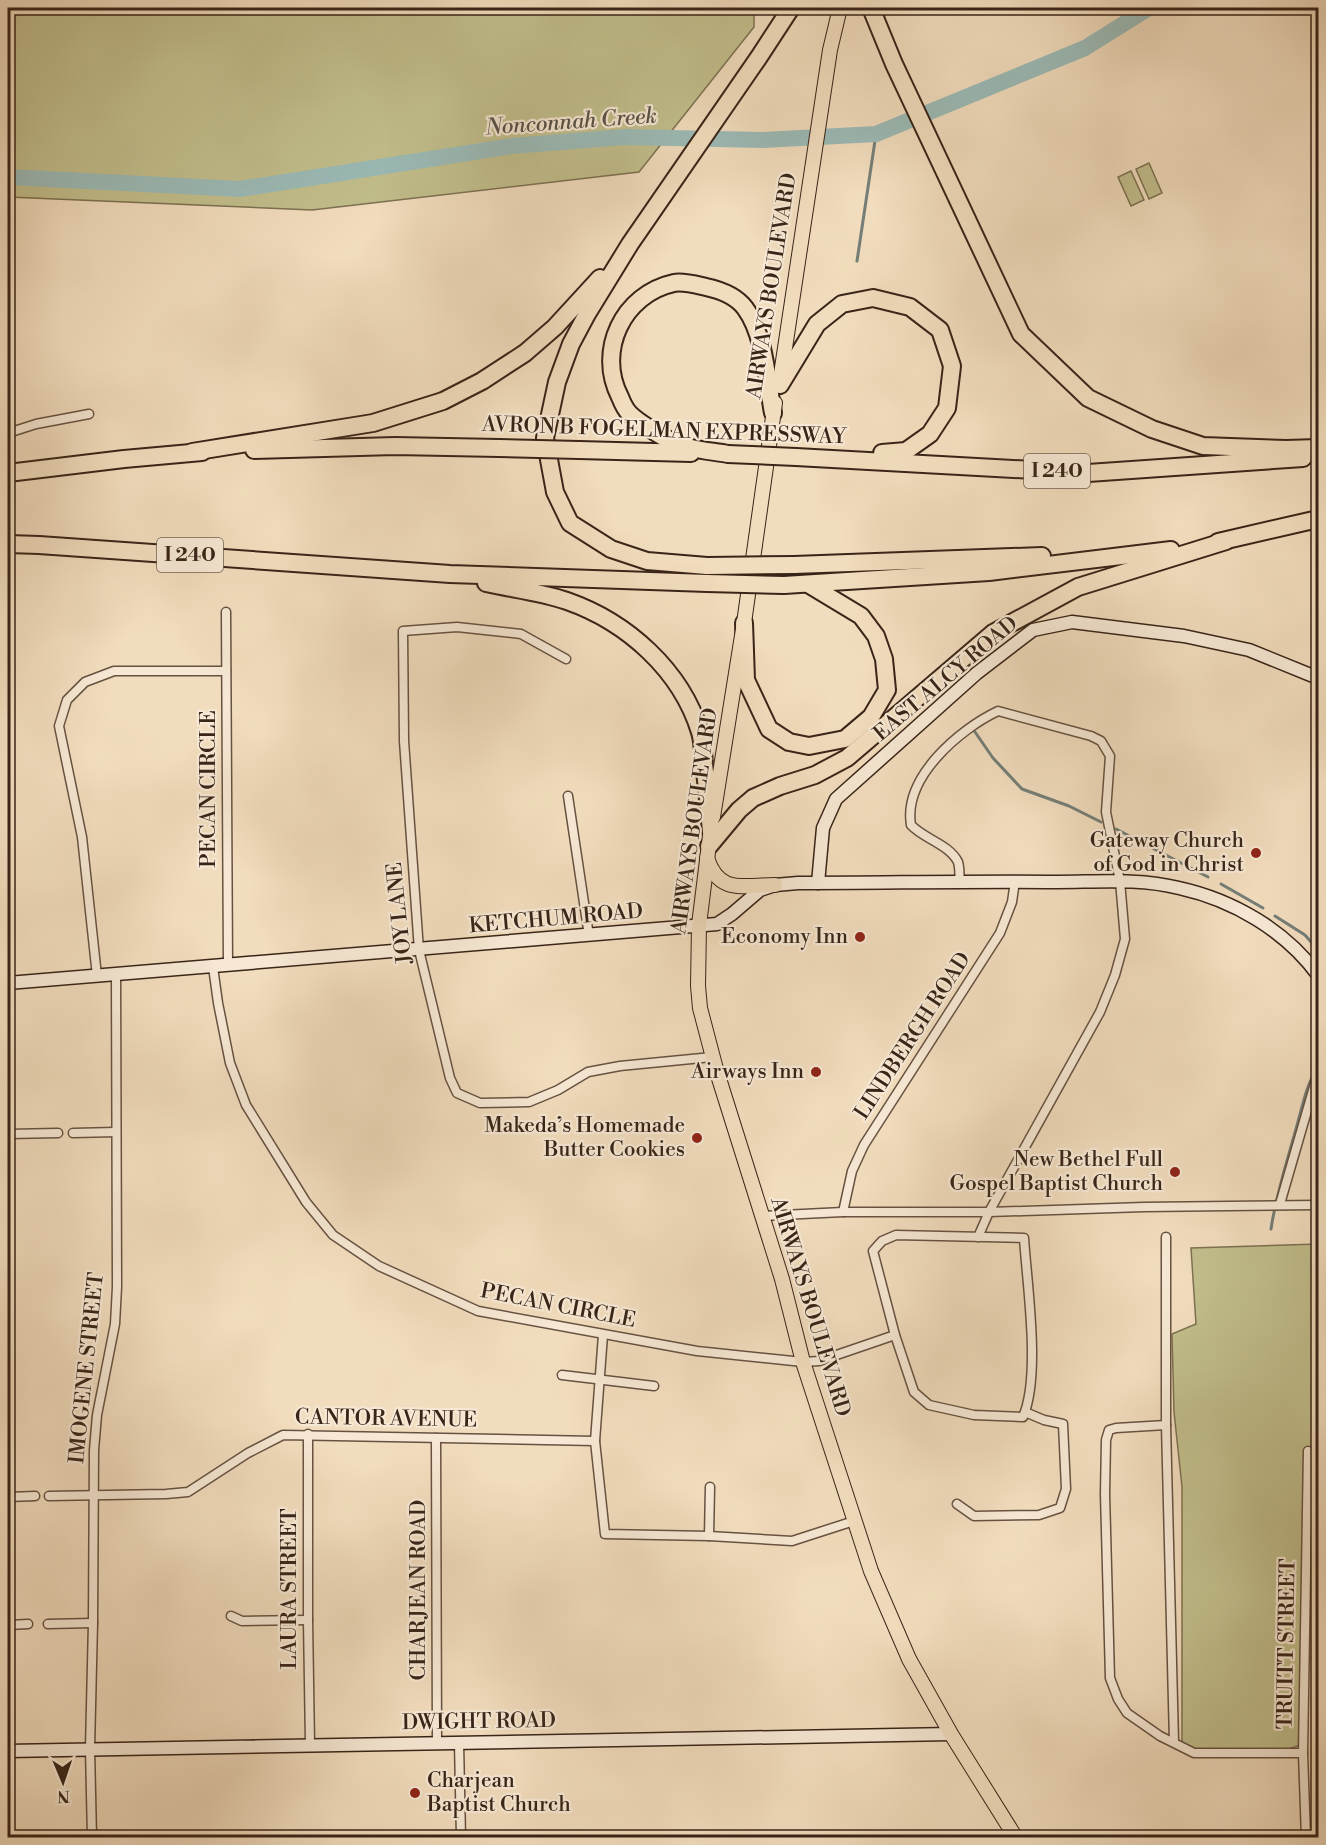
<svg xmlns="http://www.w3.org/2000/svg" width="1326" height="1845" font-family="'Libre Bodoni',serif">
  <rect width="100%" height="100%" fill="#f1dcbd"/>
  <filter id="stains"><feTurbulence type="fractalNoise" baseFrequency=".00333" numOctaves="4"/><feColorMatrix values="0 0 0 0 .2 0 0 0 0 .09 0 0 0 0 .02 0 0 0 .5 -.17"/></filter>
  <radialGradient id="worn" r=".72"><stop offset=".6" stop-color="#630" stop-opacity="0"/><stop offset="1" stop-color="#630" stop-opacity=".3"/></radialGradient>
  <!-- green -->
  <g fill="#c1be8c" stroke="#7d7152" stroke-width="1.5">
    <path d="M8 8H754V27L639 172 312 210 8 197Z"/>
    <path d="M1149 163 1162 193 1149 199 1136 169Z"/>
    <path d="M1131 171 1144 200 1131 206 1118 177Z"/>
    <path d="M1318 1244V1657L1310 1658 1300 1745 1286 1750 1196 1749 1182 1743V1487L1174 1412 1172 1334 1196 1324 1191 1248Z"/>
  </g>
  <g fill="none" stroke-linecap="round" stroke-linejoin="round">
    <!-- stream -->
    <g stroke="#747e77" stroke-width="3">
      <path d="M857 261 876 134"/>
      <path d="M975 732 993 758 1022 789 1069 806 1101 822"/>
      <path d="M1116 829 1208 877"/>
      <path d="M1221 884 1263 908"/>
      <path d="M1275 916 1305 935 1318 950"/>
      <path d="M1271 1229C1276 1195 1287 1162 1296 1129 1302 1109 1306 1084 1318 1067"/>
    </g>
    <!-- river -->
    <path stroke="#9bbab6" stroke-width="16" d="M8 177 240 189 512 146 625 137 763 140 876 134 1085 48 1149 8"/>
    <defs>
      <g id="street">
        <path d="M8 433 36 424 89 414"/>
        <path d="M226 612 228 966"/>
        <path d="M566 659 521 634 457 627 403 631 404 741 419 950 450 1078 457 1093 480 1103 529 1102 558 1090 588 1072 620 1066 712 1057"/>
        <path d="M568 796 589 936"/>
        <path d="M960 882C959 876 960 868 958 862 949 844 924 839 911 825 903 777 960 729 998 711L1091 736 1101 741 1110 756 1106 812 1120 881 1125 939 1115 975 1100 1012 989 1212 978 1237"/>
        <path d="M213 967 218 1003 230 1063 246 1105 306 1202 333 1235 379 1266 478 1311 697 1351 803 1362 819 1361 895 1335"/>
        <path d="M97 976 82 837 59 726 67 700 85 682 114 671H226"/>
        <path d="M73 1133 116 1132"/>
        <path d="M8 1134 58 1133"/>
        <path d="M1280 1204 1318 1073"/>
        <path d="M843 1212 852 1171 864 1145 1000 933 1012 902 1015 881"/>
        <path d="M761 1216 843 1212H989L1144 1207 1318 1205"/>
        <path d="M896 1235 1024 1238C1027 1285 1041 1375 1023 1417L974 1415 929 1405 914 1392 895 1335 873 1251 882 1241Z"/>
        <path d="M1166 1237V1425L1174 1742"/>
        <path d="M603 1335 595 1441 605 1534 709 1536 792 1541 854 1521"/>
        <path d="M562 1375 654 1386"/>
        <path d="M1166 1425 1116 1428 1109 1430 1106 1440 1105 1494 1110 1678 1118 1699 1127 1713 1160 1736 1194 1753H1303"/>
        <path d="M308 1434V1620L310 1744"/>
        <path d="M436 1438 437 1742"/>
        <path d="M49 1496 166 1494 188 1492 248 1453 283 1435 595 1441"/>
        <path d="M8 1497 35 1496"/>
        <path d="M957 1504 974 1516 1039 1515 1060 1508 1066 1489 1063 1424 1044 1420 1025 1412"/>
        <path d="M709 1536 710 1487"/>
        <path d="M231 1616 242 1621 308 1620"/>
        <path d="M48 1624 93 1623"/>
        <path d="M8 1625 28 1624"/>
        <path d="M459 1742 461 1838"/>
        <path d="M92 1838 90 1748 93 1623 94 1450 97 1415 115 1324 117 1287 116 974"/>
        <path d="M1306 1838 1303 1753 1308 1451"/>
      </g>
      <g id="secondary">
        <path d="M818 883 823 828 836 799 977 673 1033 630 1072 622 1184 636 1249 650 1318 678"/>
        <path d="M8 983 717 924 732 914 760 890 775 885 798 883C884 883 970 881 1057 882 1097 882 1139 878 1179 888 1233 900 1285 930 1318 975"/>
        <path d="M8 1751 951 1734"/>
      </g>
      <g id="primary">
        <path d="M780 381 830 50 840 8"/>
        <path d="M713 817 744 623 775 403"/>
        <path d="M710 836 699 925 698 986 700 1008 716 1069 782 1279 803 1362 871 1571 909 1659 951 1734 1016 1838"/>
        <path d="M707 858C719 895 743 885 775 885"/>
      </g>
      <g id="highway">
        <path d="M871 8 894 64 1021 334 1088 398 1152 429 1203 446 1286 449 1318 448"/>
        <path d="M780 385 817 324 842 304 873 298 910 307 940 330 952 366 947 408 930 434 906 451 882 453"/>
        <path d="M254 450 395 446 499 448"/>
        <path d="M579 450 691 453"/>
        <path d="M192 452 373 423 443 401 482 381 525 353 555 327 600 278"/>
        <path d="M728 454C712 451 690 450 675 443 664 438 636 421 629 413 625 409 622 402 620 397 596 351 623 294 674 283 683 281 697 285 706 287 720 290 736 296 745 308 765 335 767 381 773 413"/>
        <path d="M796 457 1088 473 1303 458"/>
        <path d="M8 473 124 459 202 452"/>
        <path d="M1218 542 1318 519"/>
        <path d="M8 544 39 545 450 574 707 583"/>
        <path d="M794 565 1042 556"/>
        <path d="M707 566 647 561 611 549 570 523 555 492 545 438 557 382 571 344 587 314 630 244 759 57 791 8"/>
        <path d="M486 583C513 589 541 592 567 601 627 622 681 670 700 732 703 742 703 753 704 764 707 786 709 809 711 832"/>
        <path d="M784 585 989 572 1171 550"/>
        <path d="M744 623 746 680 769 729 789 742 809 746 845 739 871 717 887 690 884 659 876 636 861 616 808 584"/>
        <path d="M709 846 739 810 753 798 780 786 815 775 847 758 993 633 1078 587 1226 541"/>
      </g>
    </defs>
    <!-- street casing -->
    <use href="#street" stroke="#675241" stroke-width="11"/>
    <!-- secondary casing -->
    <use href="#secondary" stroke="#392418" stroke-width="15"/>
    <!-- primary casing -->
    <use href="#primary" stroke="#392418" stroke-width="16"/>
    <!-- highway casing -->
    <use href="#highway" stroke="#392418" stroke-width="20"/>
    <!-- street -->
    <use href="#street" stroke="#f6e8d4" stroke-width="8"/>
    <!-- secondary -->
    <use href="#secondary" stroke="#f6e8d4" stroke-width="12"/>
    <!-- primary -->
    <use href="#primary" stroke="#f1dcbd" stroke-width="14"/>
    <!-- highway -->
    <use href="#highway" stroke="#f1dcbd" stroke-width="16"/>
    <defs>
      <g id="highway-bridge">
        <path d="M499 448 579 450"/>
        <path d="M728 454 796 457"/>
        <path d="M707 566 794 565"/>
        <path d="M707 583 784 585"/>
      </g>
    </defs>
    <!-- highway-bridge casing -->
    <use href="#highway-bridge" stroke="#392418" stroke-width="20" stroke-linecap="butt"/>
    <!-- highway-bridge -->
    <use href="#highway-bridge" stroke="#f1dcbd" stroke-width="16"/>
  </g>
  <!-- markers -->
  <g fill="#8f2418" stroke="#f6e8d4" stroke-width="2">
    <circle cx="1256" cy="853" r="6"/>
    <circle cx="860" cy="937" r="6"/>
    <circle cx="816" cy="1072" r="6"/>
    <circle cx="697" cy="1138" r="6"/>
    <circle cx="1175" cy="1172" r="6"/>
    <circle cx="415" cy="1793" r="6"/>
  </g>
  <g text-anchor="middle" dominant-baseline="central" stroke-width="4.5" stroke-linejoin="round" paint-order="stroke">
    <!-- shield labels -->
    <g fill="#f6e8d4" stroke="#725f50" stroke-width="1.5">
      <rect x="1024" y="454" width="66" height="34" rx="4.5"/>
      <rect x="157" y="538" width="66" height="34" rx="4.5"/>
    </g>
    <g font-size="20" font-weight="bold" fill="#392418">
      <text x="1057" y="471">I 240</text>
      <text x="190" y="555">I 240</text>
    </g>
    <!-- street labels -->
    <g font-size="21" fill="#392418" stroke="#f6e8d4">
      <text transform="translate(772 286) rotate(-81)">AIRWAYS BOULEVARD</text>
      <text transform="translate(664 431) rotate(2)">AVRON B FOGELMAN EXPRESSWAY</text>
      <text transform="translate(946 679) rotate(-40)">EAST ALCY ROAD</text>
      <text transform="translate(209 789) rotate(-90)">PECAN CIRCLE</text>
      <text transform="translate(695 821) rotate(-82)">AIRWAYS BOULEVARD</text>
      <text transform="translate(400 913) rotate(-96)">JOY LANE</text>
      <text transform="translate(556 919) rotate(-5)">KETCHUM ROAD</text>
      <text transform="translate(913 1036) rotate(-57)">LINDBERGH ROAD</text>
      <text transform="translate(558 1306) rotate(11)">PECAN CIRCLE</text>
      <text transform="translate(810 1307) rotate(73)">AIRWAYS BOULEVARD</text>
      <text transform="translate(87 1368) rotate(-84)">IMOGENE STREET</text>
      <text transform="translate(386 1419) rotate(1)">CANTOR AVENUE</text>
      <text transform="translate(290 1589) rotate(-90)">LAURA STREET</text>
      <text transform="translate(419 1590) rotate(-90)">CHARJEAN ROAD</text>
      <text transform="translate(1287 1644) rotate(-89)">TRUITT STREET</text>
      <text transform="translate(479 1722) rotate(-1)">DWIGHT ROAD</text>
    </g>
    <!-- poi labels -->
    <g font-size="21" fill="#392418" stroke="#f6e8d4" text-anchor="end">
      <text x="1244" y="841">Gateway Church<tspan x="1244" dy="24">of God in Christ</tspan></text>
      <text x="848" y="937">Economy Inn</text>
      <text x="804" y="1072">Airways Inn</text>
      <text x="685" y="1126">Makeda’s Homemade<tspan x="685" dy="24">Butter Cookies</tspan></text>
      <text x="1163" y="1160">New Bethel Full<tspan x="1163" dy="24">Gospel Baptist Church</tspan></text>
      <text x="427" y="1781" text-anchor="start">Charjean<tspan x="427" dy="24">Baptist Church</tspan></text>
    </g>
    <!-- water labels -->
    <g font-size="22" font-style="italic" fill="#565147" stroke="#f6e8d4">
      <text transform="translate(571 122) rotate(-4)">Nonconnah Creek</text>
    </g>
  </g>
  <!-- margin -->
  <rect width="1326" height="1845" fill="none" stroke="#f1dcbd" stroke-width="30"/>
  <rect x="9" y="9" width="1308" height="1827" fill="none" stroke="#392418" stroke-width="3"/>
  <rect x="15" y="15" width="1296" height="1815" fill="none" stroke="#392418" stroke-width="1.5"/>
  <!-- north arrow -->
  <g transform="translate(63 1782) rotate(178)" stroke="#f6e8d4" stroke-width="4.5" paint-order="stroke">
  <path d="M0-4.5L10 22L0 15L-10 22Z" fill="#392418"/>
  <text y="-9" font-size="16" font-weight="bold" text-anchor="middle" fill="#392418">N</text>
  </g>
  <rect width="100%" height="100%" filter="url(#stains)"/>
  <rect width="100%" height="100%" fill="url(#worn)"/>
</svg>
